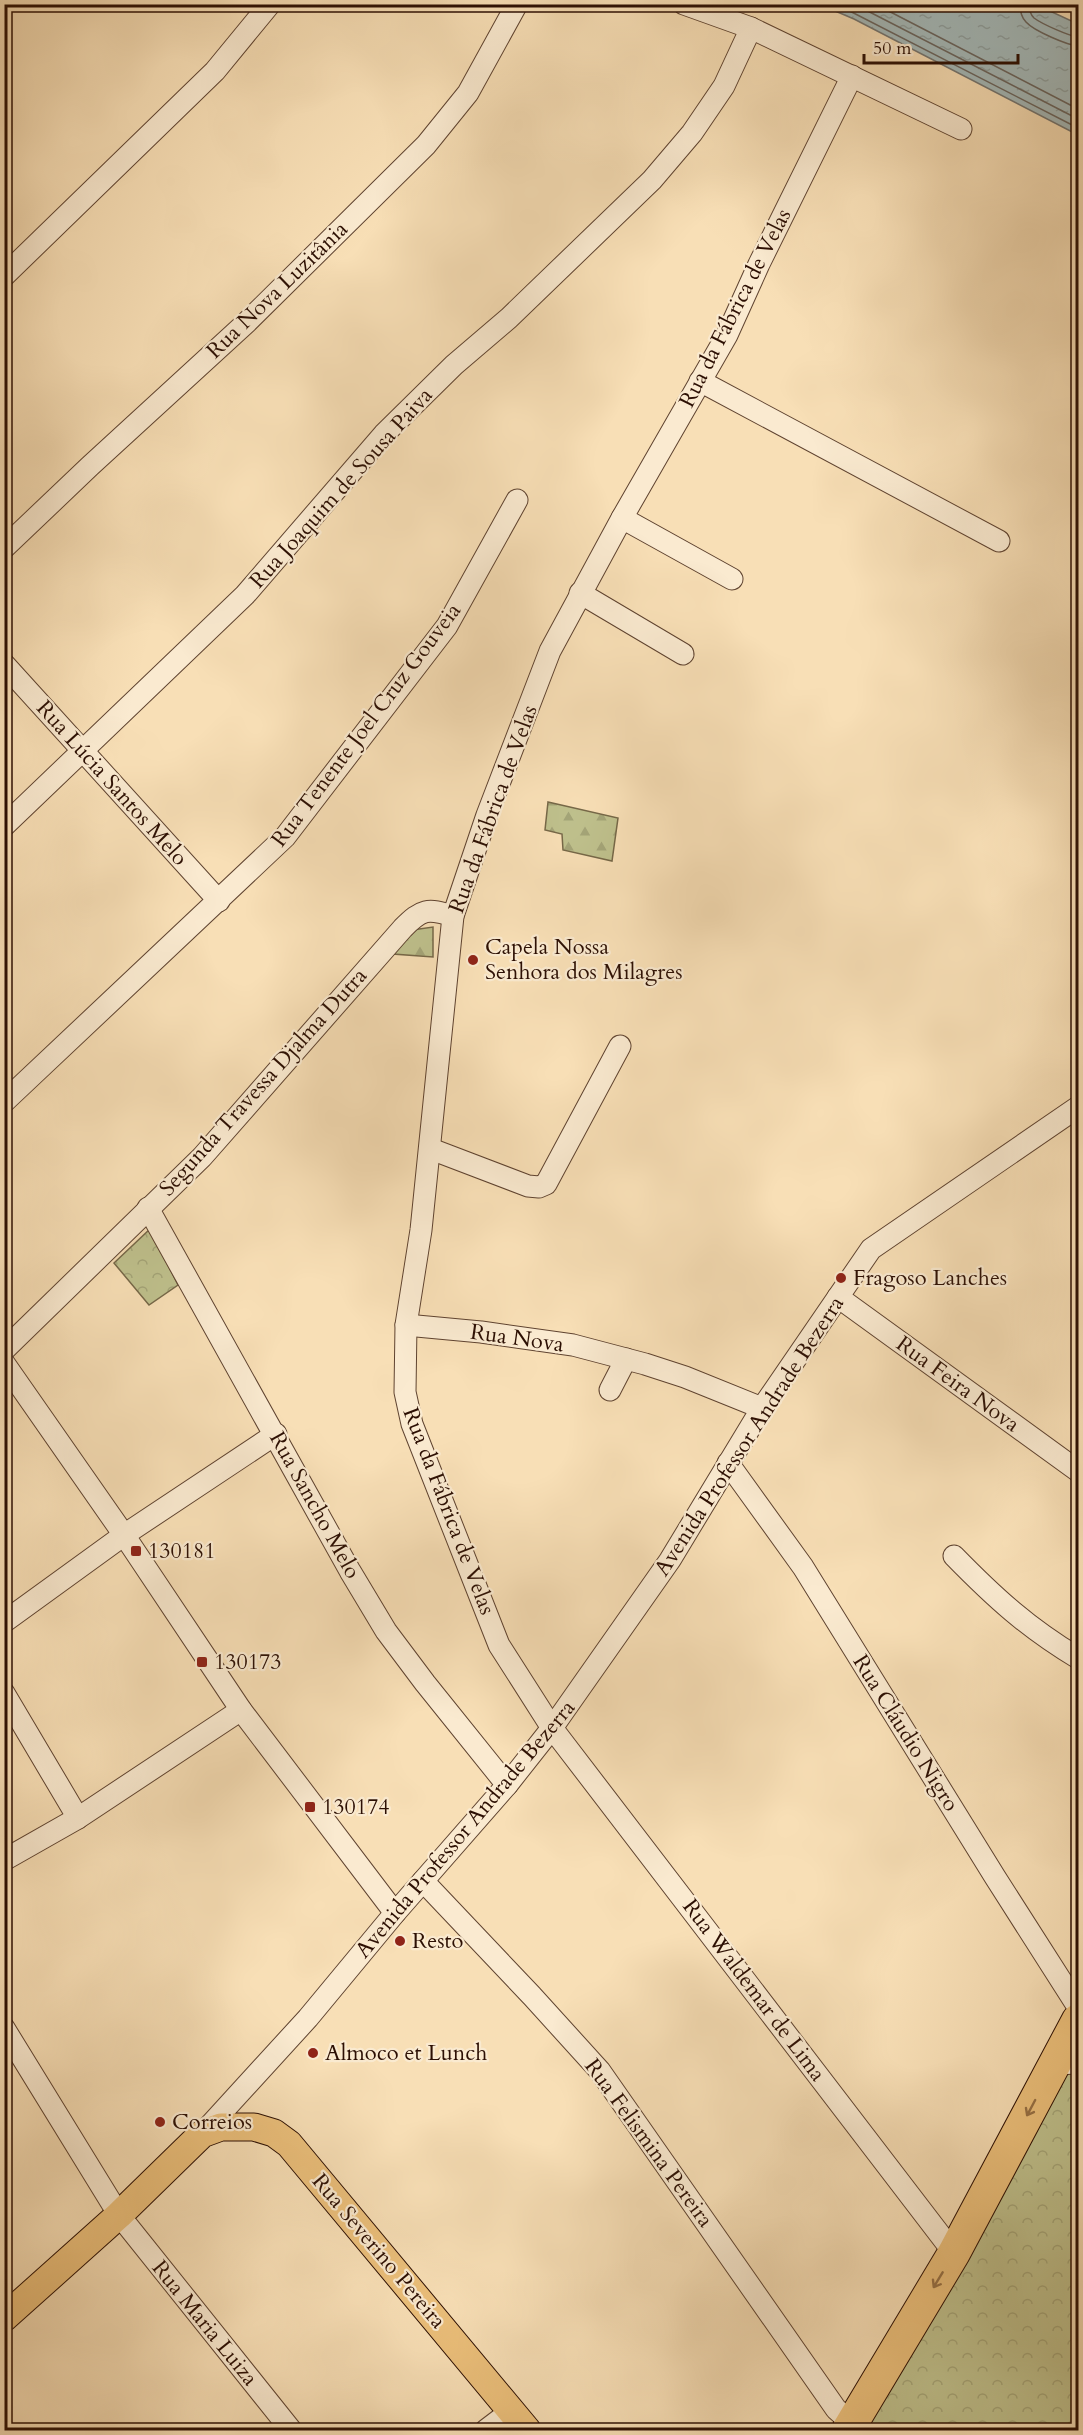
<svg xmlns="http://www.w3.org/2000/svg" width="1083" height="2435" font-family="Cardo,serif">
  <defs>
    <pattern id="forest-firs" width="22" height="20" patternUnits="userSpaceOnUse" patternTransform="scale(1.5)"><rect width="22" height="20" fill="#bfc18d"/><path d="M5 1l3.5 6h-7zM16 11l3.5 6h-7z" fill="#a4a578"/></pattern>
    <pattern id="park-crowns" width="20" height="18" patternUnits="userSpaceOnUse" patternTransform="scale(1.5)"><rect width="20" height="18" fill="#bfc18d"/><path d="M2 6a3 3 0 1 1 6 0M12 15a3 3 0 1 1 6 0" fill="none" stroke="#a4a578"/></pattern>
    <pattern id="water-ripples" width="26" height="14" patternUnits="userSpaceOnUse" patternTransform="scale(1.5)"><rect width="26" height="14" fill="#a3b9ba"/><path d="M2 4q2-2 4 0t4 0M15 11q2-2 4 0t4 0" fill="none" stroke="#8c9e9e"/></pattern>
  </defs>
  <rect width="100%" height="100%" fill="#f8dfb6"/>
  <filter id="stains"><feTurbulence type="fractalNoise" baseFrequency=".00333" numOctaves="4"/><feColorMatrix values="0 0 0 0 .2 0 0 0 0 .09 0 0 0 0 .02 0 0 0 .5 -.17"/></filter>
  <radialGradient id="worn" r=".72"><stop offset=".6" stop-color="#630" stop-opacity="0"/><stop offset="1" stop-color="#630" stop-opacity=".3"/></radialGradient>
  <!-- forest -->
  <g fill="url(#forest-firs)" stroke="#766848" stroke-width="1.5">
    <path d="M548 802 618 818 612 861 563 850 562 834 545 830Z"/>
    <path d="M433 927V957L393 954 405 931Z"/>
  </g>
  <!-- park -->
  <g fill="url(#park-crowns)" stroke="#766848" stroke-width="1.5">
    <path d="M150 1229 178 1285 149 1305 114 1263Z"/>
    <path d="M1078 2047V2430H866Z"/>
  </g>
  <!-- water -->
  <path fill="url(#water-ripples)" stroke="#737571" stroke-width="1.5" d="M821 5H1037L1078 24V135L854 19Z"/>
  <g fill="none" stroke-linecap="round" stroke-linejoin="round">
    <!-- shore -->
    <g stroke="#68645e" stroke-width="1.5">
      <path d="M836 4 1078 128"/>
      <path d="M854 4 1078 119"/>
      <path d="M875 4 1078 109"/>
      <path d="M1020 4C1020 11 1021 17 1026 22 1034 31 1067 45 1078 46"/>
      <path d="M1029 4C1029 10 1030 14 1034 18 1042 24 1069 36 1078 37"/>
    </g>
    <defs>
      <g id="minor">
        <path d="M684 4 751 28 961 129"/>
        <path d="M852 76 759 264 727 335 622 518 550 651 487 815 453 916 421 1230 406 1325 405 1392 412 1424 499 1645 552 1728 954 2253"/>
        <path d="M4 276 215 71 270 4"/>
        <path d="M700 381 999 541"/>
        <path d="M622 518 732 579"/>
        <path d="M4 548 90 466 246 323 426 145 468 93 517 4"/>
        <path d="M580 593 683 654"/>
        <path d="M4 664 219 901"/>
        <path d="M4 826 245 595 384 434 454 365 509 318 652 180 692 133 724 86 751 28"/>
        <path d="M4 1102 285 837 447 626 517 500"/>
        <path d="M431 1149 528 1186 539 1187 546 1184 620 1046"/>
        <path d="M148 1208 350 1571 386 1631 425 1683 507 1785"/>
        <path d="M838 1297 1078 1471"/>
        <path d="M406 1325 481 1332 573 1345 645 1364 685 1377 762 1408"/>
        <path d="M4 1350 202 1157 403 928C422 909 427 908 453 916"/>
        <path d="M4 1363 124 1535 241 1710 395 1913"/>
        <path d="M610 1390 626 1359"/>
        <path d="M728 1463 803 1567 995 1877 1078 2007"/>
        <path d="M954 1556C995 1598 1028 1628 1078 1658"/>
        <path d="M4 1622 124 1535 276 1434"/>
        <path d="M4 1693 78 1818"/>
        <path d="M4 1860 78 1818 241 1710"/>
        <path d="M423 1881 532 1996 600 2071 836 2409 852 2423"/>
        <path d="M4 2028 119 2215 291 2430"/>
        <path d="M1054 2064 1078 2063"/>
        <path d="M202 2134 308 2018 395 1913 507 1785 552 1728 670 1560 762 1408 871 1249 1078 1107"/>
        <path d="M486 2430 511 2411"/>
      </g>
      <path id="major" d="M4 2318 119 2215 202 2134 221 2127H254L274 2133 289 2144 527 2430"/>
      <path id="highway" d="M848 2430 954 2253 1078 2020"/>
    </defs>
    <!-- minor casing -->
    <use href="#minor" stroke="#5f4330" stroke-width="23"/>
    <!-- major casing -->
    <use href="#major" stroke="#2c0f03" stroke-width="29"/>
    <!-- highway casing -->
    <use href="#highway" stroke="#2c0f03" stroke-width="34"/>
    <!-- minor -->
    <use href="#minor" stroke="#faead0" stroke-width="21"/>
    <!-- major -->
    <use href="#major" stroke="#ecc07b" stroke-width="27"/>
    <!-- highway -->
    <use href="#highway" stroke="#ecc07b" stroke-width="32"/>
  </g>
  <!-- one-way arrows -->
  <defs><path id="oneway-shaft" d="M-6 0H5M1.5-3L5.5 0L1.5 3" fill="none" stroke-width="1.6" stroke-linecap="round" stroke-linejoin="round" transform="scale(1.5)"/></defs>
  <g stroke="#967045">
    <use href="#oneway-shaft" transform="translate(1031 2108) rotate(118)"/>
    <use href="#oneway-shaft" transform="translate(938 2280) rotate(121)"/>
  </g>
  <!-- markers -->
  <g fill="#8f2418" stroke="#faead0" stroke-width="2">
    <circle cx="473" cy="960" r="6"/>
    <circle cx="841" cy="1278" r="6"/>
    <rect x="130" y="1545" width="12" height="12" rx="3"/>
    <rect x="196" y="1656" width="12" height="12" rx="3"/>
    <rect x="304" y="1801" width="12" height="12" rx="3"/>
    <circle cx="400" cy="1941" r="6"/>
    <circle cx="313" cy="2053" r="6"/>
    <circle cx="160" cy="2122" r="6"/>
  </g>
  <g text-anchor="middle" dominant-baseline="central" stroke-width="4.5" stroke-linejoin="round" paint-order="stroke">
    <!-- street labels -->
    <g font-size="22" fill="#2c0f03" stroke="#faead0">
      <text transform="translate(277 290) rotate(-44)">Rua Nova Luzitânia</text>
      <text transform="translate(735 308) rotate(-63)">Rua da Fábrica de Velas</text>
      <text transform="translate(341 488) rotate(-48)">Rua Joaquim de Sousa Paiva</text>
      <text transform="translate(366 725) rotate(-53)">Rua Tenente Joel Cruz Gouveia</text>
      <text transform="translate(112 783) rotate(48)">Rua Lúcia Santos Melo</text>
      <text transform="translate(493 809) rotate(-70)">Rua da Fábrica de Velas</text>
      <text transform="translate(263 1082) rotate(-48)">Segunda Travessa Djalma Dutra</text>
      <text transform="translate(517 1338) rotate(8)">Rua Nova</text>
      <text transform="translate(958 1384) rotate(36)">Rua Feira Nova</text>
      <text transform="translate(749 1436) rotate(-57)">Avenida Professor Andrade Bezerra</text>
      <text transform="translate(315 1505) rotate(61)">Rua Sancho Melo</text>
      <text transform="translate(449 1511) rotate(69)">Rua da Fábrica de Velas</text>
      <text transform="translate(906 1733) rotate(58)">Rua Cláudio Nigro</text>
      <text transform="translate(465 1829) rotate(-50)">Avenida Professor Andrade Bezerra</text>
      <text transform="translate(754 1990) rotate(53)">Rua Waldemar de Lima</text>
      <text transform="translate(649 2143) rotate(54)">Rua Felismina Pereira</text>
      <text transform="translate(379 2251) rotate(50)">Rua Severino Pereira</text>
      <text transform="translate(205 2323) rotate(51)">Rua Maria Luiza</text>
    </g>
    <!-- poi labels -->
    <g font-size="22" fill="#2c0f03" stroke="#faead0" text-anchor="start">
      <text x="485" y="947">Capela Nossa<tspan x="485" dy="25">Senhora dos Milagres</tspan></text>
      <text x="853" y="1278">Fragoso Lanches</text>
      <text x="148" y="1551">130181</text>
      <text x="214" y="1662">130173</text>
      <text x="322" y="1807">130174</text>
      <text x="412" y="1941">Resto</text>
      <text x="325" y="2053">Almoco et Lunch</text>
      <text x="172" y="2122">Correios</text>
    </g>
  </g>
  <!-- margin -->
  <rect width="1083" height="2435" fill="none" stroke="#f8dfb6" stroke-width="24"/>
  <rect x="6" y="6" width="1071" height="2423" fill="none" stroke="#2c0f03" stroke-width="3"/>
  <rect x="12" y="12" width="1059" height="2411" fill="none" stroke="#2c0f03" stroke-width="1.5"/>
  <!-- scale -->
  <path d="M864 54v9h154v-9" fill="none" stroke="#2c0f03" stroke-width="3"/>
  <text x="873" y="54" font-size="18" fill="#2c0f03" stroke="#faead0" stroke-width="4.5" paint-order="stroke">50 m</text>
  <rect width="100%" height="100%" filter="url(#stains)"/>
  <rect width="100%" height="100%" fill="url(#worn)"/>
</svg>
